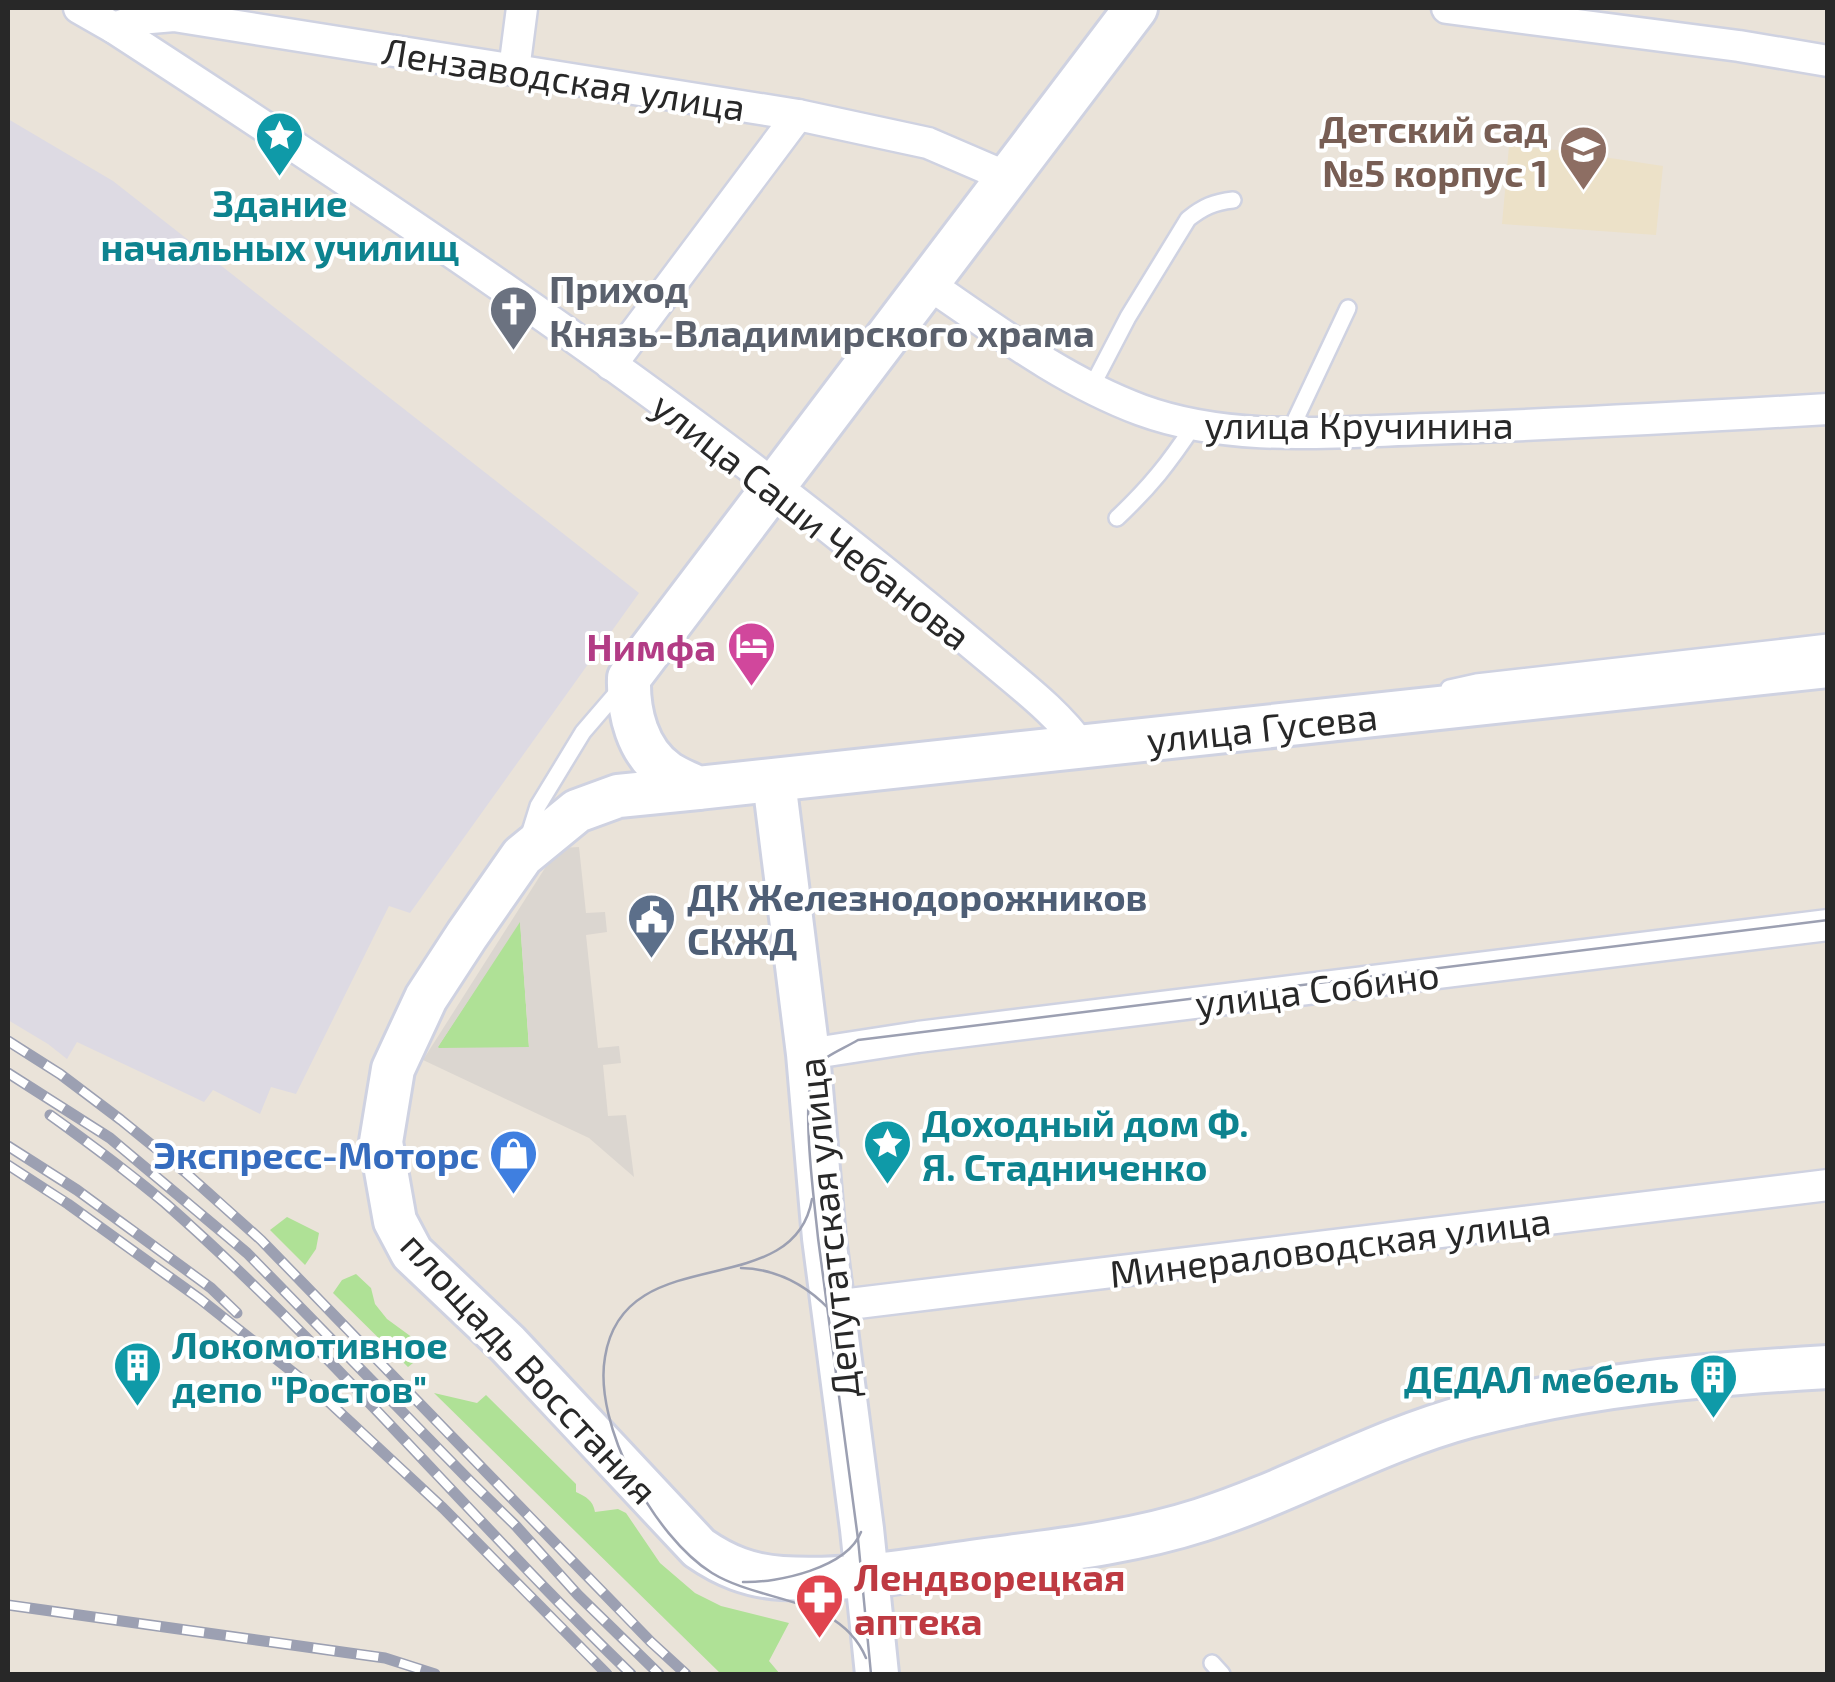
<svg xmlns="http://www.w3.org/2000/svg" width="1835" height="1682" font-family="'Exo 2',sans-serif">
  <rect width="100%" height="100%" fill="#eae3d9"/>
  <!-- industrial -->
  <path fill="#dddae3" d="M8 119 113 181 639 593 410 913 389 906 296 1094 271 1087 260 1114 213 1090 204 1102 77 1042 67 1059 48 1044 8 1020Z"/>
  <!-- education -->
  <path fill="#ece1c8" d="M1509 146 1557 150 1663 166 1656 235 1502 224Z"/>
  <!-- green -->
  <g fill="#afe196">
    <path d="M520 920 529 1048H437Z"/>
    <path d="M287 1217 319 1233 316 1249 305 1265 270 1230Z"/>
    <path d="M356 1274 371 1288 375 1304 387 1319 413 1338 421 1351 418 1359 408 1367 333 1293 342 1280Z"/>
    <path d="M434 1393 477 1403 486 1395 576 1484V1492C586 1497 593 1500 595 1512L618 1509 626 1513 660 1563 695 1593 721 1606 789 1623 769 1661 780 1674H721Z"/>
  </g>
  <!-- plaza -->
  <path fill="#dbd6d0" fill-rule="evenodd" d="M579 847 586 913 605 912 607 932 586 935 598 1048 619 1046 621 1063 603 1065 608 1116 626 1115 634 1177 589 1138 423 1060 552 857 561 848ZM520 922 529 1047 439 1048 438 1047Z"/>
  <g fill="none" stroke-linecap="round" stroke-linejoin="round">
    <defs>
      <g id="lane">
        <path d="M1091 388 1128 317 1188 219C1203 207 1214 202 1233 200"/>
        <path d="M1290 431 1348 308"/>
        <path d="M1117 518C1150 487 1169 463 1194 425"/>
        <path d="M1449 688 1476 682 1828 642"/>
        <path d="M528 838 538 806 583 732 620 689"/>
        <path d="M1212 1663 1222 1674"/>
      </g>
      <g id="street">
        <path d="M79 8 114 28C371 195 628 366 867 558 911 593 953 628 996 664 1027 690 1058 714 1082 747"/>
        <path d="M1447 8 1739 46 1828 61"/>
        <path d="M114 28 139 19 174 16 798 115 928 143 1007 177"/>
        <path d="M514 70 522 8"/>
        <path d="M927 283C996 330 1063 381 1141 410 1231 443 1333 432 1427 429 1560 424 1694 417 1828 409"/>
        <path d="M611 365 798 115"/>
        <path d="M808 1054 918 1037 1828 925"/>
        <path d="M833 1306 1828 1185"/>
      </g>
      <g id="secondary">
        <path d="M1136 8 629 678C628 712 637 752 668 773 677 779 688 783 698 788L1828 666"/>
        <path d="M774 781 808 1054 824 1238 862 1529 877 1674"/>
        <path d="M698 788 618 796 577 811 522 856 467 935 426 998 393 1069 381 1142 395 1221 412 1253 508 1344 699 1548C725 1566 750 1576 782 1578 848 1582 914 1570 978 1561 1052 1551 1130 1543 1201 1520 1292 1491 1376 1441 1469 1416 1585 1385 1707 1374 1828 1367"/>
      </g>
    </defs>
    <!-- lane casing -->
    <use href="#lane" stroke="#cfd2e1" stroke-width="20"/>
    <!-- street casing -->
    <use href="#street" stroke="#cfd2e1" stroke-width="35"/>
    <!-- secondary casing -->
    <use href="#secondary" stroke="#cfd2e1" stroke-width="48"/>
    <!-- lane -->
    <use href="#lane" stroke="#fff" stroke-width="15"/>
    <!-- street -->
    <use href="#street" stroke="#fff" stroke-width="30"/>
    <!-- secondary -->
    <use href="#secondary" stroke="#fff" stroke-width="42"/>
    <!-- tram -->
    <g stroke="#9ca0b2" stroke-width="2.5">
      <path d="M812 1199C794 1305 624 1237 605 1357 593 1425 654 1537 712 1573 763 1604 840 1596 866 1658"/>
      <path d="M741 1268C776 1269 805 1284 829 1309"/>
      <path d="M743 1582C778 1583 847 1568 861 1532"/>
      <path d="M871 1674 858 1539 818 1238C815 1206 798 1086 817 1065 826 1055 845 1048 858 1040L1828 920"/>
    </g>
    <defs>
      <g id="rail">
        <path d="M8 1041 60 1074 121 1120 185 1172 261 1240 651 1642 686 1674"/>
        <path d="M8 1073 110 1138 247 1253 470 1481 516 1526 578 1595 659 1674"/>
        <path d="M50 1115C89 1143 128 1172 165 1203 331 1349 472 1521 631 1674"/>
        <path d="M8 1146 77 1190 211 1288 237 1313"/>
        <path d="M8 1165 68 1204 200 1299 318 1392 443 1508 607 1674"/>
        <path d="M8 1605 385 1658 435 1674"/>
      </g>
    </defs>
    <!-- rail casing -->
    <use href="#rail" stroke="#9ca0b2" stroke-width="11"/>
    <!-- rail -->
    <use href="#rail" stroke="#fff" stroke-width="8" stroke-dasharray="22" stroke-linecap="butt"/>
  </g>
  <!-- icons -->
  <defs>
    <symbol id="sight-pin" viewBox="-11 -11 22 30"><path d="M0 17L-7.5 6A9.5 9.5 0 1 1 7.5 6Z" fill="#0f9aa8" stroke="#fff"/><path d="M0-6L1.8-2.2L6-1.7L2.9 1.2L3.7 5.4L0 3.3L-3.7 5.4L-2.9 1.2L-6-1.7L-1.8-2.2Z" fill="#fff"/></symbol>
    <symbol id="school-pin" viewBox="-11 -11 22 30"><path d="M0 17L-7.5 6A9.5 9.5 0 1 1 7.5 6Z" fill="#8d6e63" stroke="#fff"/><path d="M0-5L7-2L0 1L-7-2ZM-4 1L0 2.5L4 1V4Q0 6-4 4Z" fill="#fff"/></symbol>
    <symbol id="church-pin" viewBox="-11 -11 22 30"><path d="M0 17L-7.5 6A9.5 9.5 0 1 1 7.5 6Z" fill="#6b7280" stroke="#fff"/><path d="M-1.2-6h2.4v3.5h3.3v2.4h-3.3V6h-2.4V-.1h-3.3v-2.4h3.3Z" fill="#fff"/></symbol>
    <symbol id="hotel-pin" viewBox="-11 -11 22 30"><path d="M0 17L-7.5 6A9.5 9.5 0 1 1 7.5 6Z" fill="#d1479c" stroke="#fff"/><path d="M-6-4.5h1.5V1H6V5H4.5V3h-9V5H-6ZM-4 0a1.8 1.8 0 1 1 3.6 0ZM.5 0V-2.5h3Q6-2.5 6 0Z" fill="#fff"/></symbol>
    <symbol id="civic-pin" viewBox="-11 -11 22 30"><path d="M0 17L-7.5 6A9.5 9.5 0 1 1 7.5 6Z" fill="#5c6f8a" stroke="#fff"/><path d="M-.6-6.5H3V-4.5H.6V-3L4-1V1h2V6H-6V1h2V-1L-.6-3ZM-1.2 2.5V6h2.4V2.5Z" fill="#fff"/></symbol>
    <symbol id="shop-pin" viewBox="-11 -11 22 30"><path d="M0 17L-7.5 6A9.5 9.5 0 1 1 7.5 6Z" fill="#3f7fe0" stroke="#fff"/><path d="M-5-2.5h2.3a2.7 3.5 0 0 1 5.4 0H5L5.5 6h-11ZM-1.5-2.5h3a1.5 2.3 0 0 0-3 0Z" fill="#fff"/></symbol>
    <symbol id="building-pin" viewBox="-11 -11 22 30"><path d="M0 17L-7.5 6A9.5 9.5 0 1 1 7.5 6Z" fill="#0f9aa8" stroke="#fff"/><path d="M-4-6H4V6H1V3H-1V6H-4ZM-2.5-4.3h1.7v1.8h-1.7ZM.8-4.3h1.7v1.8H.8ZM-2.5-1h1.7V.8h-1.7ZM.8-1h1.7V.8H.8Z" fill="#fff"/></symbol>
    <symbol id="pharmacy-pin" viewBox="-11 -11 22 30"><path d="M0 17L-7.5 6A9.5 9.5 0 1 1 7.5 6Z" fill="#e0444e" stroke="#fff"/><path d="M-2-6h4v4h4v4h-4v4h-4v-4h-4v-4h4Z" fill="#fff"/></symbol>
  </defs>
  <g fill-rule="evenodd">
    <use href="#sight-pin" x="252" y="108" width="55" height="75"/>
    <use href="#school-pin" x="1556" y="122" width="55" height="75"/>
    <use href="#church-pin" x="486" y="282" width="55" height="75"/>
    <use href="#hotel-pin" x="724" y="618" width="55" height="75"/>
    <use href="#civic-pin" x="624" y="890" width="55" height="75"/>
    <use href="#sight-pin" x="860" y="1116" width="55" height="75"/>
    <use href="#shop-pin" x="486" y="1126" width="55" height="75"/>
    <use href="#building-pin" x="110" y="1338" width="55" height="75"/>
    <use href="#building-pin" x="1686" y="1350" width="55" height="75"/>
    <use href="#pharmacy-pin" x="792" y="1570" width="55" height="75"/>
  </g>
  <g text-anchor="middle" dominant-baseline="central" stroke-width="8" stroke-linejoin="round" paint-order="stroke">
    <!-- street labels -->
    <g font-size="38" fill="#282828" stroke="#fff">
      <text transform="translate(564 78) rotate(9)">Лензаводская улица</text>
      <text x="1359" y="424">улица Кручинина</text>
      <text transform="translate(812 520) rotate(38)">улица Саши Чебанова</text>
      <text transform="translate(1262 727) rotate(-6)">улица Гусева</text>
      <text transform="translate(1317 988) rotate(-7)">улица Собино</text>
      <text transform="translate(827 1228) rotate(-96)">Депутатская улица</text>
      <text transform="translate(1330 1246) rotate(-7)">Минераловодская улица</text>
      <text transform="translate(530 1367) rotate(47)">площадь Восстания</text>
    </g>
    <!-- education labels -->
    <g font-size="38" font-weight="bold" fill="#785e54" stroke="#fff" text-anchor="end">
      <text x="1548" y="128">Детский сад<tspan x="1548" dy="44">№5 корпус 1</tspan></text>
    </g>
    <!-- culture labels -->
    <g font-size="38" font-weight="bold" fill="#0d838f" stroke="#fff" text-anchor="start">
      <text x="280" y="202" text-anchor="middle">Здание<tspan x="280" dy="44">начальных училищ</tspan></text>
      <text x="922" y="1122">Доходный дом Ф.<tspan x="922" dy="44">Я. Стадниченко</tspan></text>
      <text x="172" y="1344">Локомотивное<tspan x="172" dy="44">депо "Ростов"</tspan></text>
      <text x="1679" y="1378" text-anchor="end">ДЕДАЛ мебель</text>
    </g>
    <!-- worship labels -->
    <g font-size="38" font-weight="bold" fill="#5b616d" stroke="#fff" text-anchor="start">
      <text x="549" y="288">Приход<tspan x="549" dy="44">Князь-Владимирского храма</tspan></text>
    </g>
    <!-- hotel labels -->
    <g font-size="38" font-weight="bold" fill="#b23c85" stroke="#fff" text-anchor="end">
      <text x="716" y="646">Нимфа</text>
    </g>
    <!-- service labels -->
    <g font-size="38" font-weight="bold" fill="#4e5e75" stroke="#fff" text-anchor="start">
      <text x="687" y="896">ДК Железнодорожников<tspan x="687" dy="44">СКЖД</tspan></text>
    </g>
    <!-- shop labels -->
    <g font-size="38" font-weight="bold" fill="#366cbe" stroke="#fff" text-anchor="end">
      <text x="479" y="1154">Экспресс-Моторс</text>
    </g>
    <!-- health labels -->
    <g font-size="38" font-weight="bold" fill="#be3a42" stroke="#fff" text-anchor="start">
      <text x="854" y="1576">Лендворецкая<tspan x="854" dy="44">аптека</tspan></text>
    </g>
  </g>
  <!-- border -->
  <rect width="1835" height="1682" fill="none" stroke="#282828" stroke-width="20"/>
</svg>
